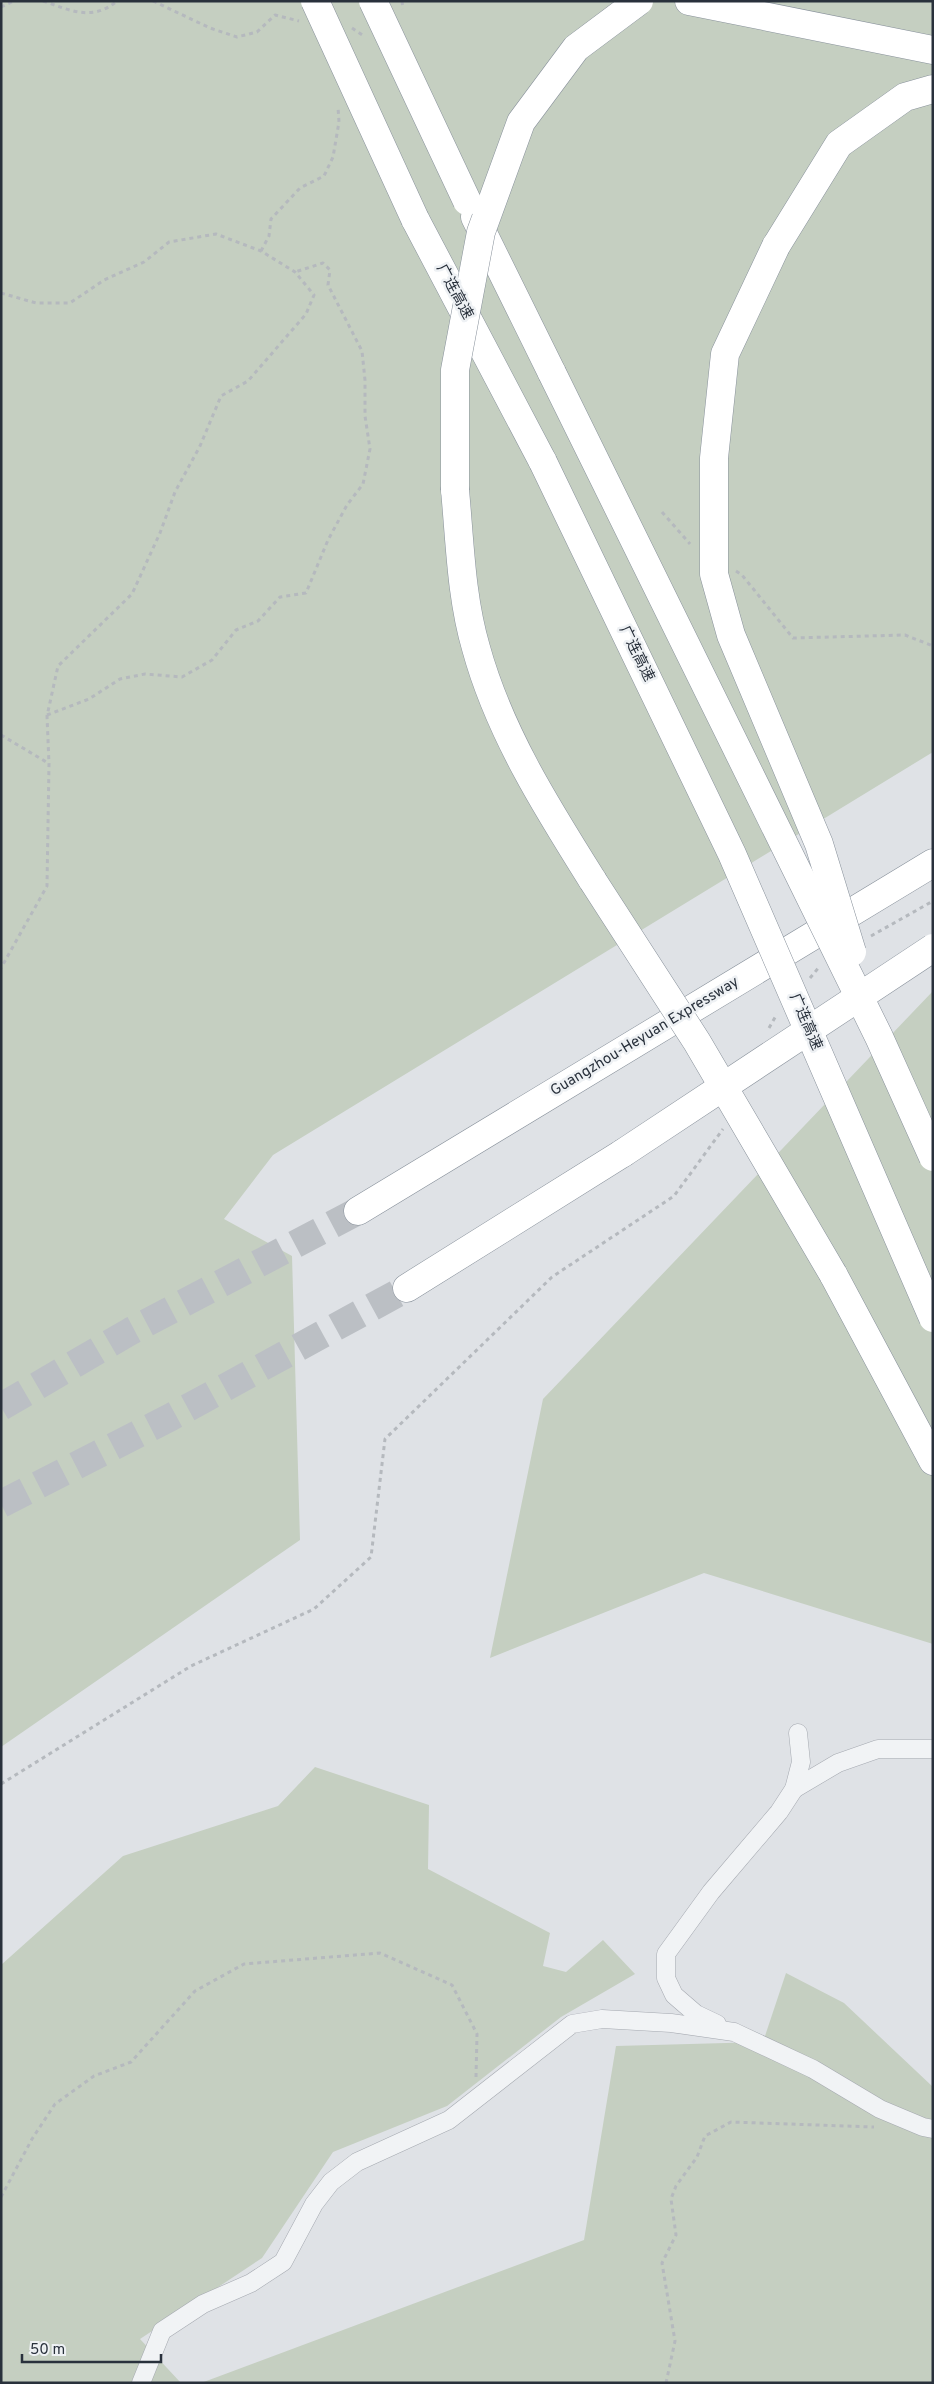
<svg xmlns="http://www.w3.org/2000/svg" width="934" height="2384" font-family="Overpass,'Noto Sans SC',sans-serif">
  <rect width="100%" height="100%" fill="#dfe2e6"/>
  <!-- green -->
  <g fill="#c5cfc1">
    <path d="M1 1H933V752L273 1155 224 1219 292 1256 300 1540 1 1747Z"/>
    <path d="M933 991V1644L704 1573 490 1658 543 1399Z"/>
    <path d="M315 1767 429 1805 428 1869 550 1933 543 1966 566 1972 603 1940 635 1974 561 2017 447 2106 333 2152 262 2258 140 2339 181 2383H1V1965L123 1856 278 1806Z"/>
    <path d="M786 1973 844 2003 933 2087V2383H201L584 2240 616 2046 763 2042Z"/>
  </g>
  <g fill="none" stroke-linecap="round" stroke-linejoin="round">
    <!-- highway-tunnel -->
    <g stroke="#bbbfc4" stroke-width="28" stroke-dasharray="28 14" stroke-linecap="butt">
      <path d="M1 1407 131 1331 358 1211"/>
      <path d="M1 1504 171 1417 407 1288"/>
    </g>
    <defs>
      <g id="street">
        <path d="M794 1789 838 1763 878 1749H933"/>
        <path d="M717 2024 696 2014 674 1995 666 1978V1954L711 1892 779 1812 794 1789 801 1762 798 1733"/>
        <path d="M141 2383 162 2331 203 2304 251 2283 283 2262 314 2204 331 2182 357 2162 449 2120 572 2024 602 2019 671 2023 734 2032 813 2069 880 2109 923 2127 933 2129"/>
      </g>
      <g id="highway">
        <path d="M689 1 933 50"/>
        <path d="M475 217 552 373"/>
        <path d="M415 219 543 462"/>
        <path d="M776 246 839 144 905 97 933 89"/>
        <path d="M455 490C460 543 461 597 476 648 499 732 547 808 593 881"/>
        <path d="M358 1211 933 863"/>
        <path d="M833 1274 933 1461"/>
        <path d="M407 1288 623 1153"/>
      </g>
    </defs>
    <!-- street casing -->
    <use href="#street" stroke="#a5a9b0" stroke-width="19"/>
    <!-- highway casing -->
    <use href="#highway" stroke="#88919b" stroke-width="29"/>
    <!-- path -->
    <g stroke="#b5b9be" stroke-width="3" stroke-dasharray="4 4" stroke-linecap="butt">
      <path d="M43 1C70 10 92 22 117 1"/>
      <path d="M153 1 210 28 237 37 257 32 275 15 299 21"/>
      <path d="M402 1 403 9"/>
      <path d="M1 7 14 1"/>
      <path d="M352 28 364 36"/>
      <path d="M261 251 269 236 271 219 300 188 324 176 333 157 339 122 338 107"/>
      <path d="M1 293 36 303H70L104 280 144 262 169 242 216 234 261 251 295 272 314 295 306 314 248 381 221 396 200 446 175 492 160 533 132 594 58 666 47 716 49 764 47 886 1 968"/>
      <path d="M662 512 690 544"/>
      <path d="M736 571 742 575 793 638 905 635 933 646"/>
      <path d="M47 715 89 699 120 679 145 674 182 677 212 660 236 630 258 621 280 597 306 593 328 540 347 505 363 484 370 449 365 416V380L362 351 328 285 330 270 323 263 295 272"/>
      <path d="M1 735 48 763"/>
      <path d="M871 936 933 901"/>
      <path d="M810 978 820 966"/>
      <path d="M769 1028 777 1014"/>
      <path d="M1 1784 191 1666 314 1609 371 1557 385 1439 552 1277 674 1196 723 1129"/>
      <path d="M1 2197 32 2139 55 2104 94 2076 131 2062 195 1991 244 1964 380 1953 452 1985 477 2034 476 2077"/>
      <path d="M666 2383 675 2341 662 2263 676 2235 671 2199 676 2186 697 2157 705 2136 731 2122 874 2127"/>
    </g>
    <!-- street -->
    <use href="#street" stroke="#f1f3f5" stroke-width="18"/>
    <!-- highway -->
    <use href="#highway" stroke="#fff" stroke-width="28"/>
    <defs>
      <g id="highway-bridge">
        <path d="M315 1 415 219"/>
        <path d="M373 1 467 201"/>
        <path d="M776 246 725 354 714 458V574L731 635 819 844 852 952"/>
        <path d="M552 373 879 1037 933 1157"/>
        <path d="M543 462 732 854 933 1318"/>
        <path d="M455 490V370L481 232 521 122 576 48 639 1"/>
        <path d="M593 881 697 1042 833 1274"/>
        <path d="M623 1153 933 948"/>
      </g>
    </defs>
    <!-- highway-bridge casing -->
    <use href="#highway-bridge" stroke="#88919b" stroke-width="29" stroke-linecap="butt"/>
    <!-- highway-bridge -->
    <use href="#highway-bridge" stroke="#fff" stroke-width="28"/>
  </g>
  <g text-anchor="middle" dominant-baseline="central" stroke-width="5" stroke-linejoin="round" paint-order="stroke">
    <!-- street labels -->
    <g font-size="15" fill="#29313c" stroke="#eef1f4">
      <text transform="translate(454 292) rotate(62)">广连高速</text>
      <text transform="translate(636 654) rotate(64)">广连高速</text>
      <text transform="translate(805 1022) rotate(67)">广连高速</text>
      <text transform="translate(645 1037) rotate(-31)">Guangzhou-Heyuan Expressway</text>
    </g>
  </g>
  <!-- border -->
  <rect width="934" height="2384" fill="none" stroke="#29313c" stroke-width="5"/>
  <!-- scale -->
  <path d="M22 2354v8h139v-8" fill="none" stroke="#29313c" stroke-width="2.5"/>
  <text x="30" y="2354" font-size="15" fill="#29313c" stroke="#eef1f4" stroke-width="4" paint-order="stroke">50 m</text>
</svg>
